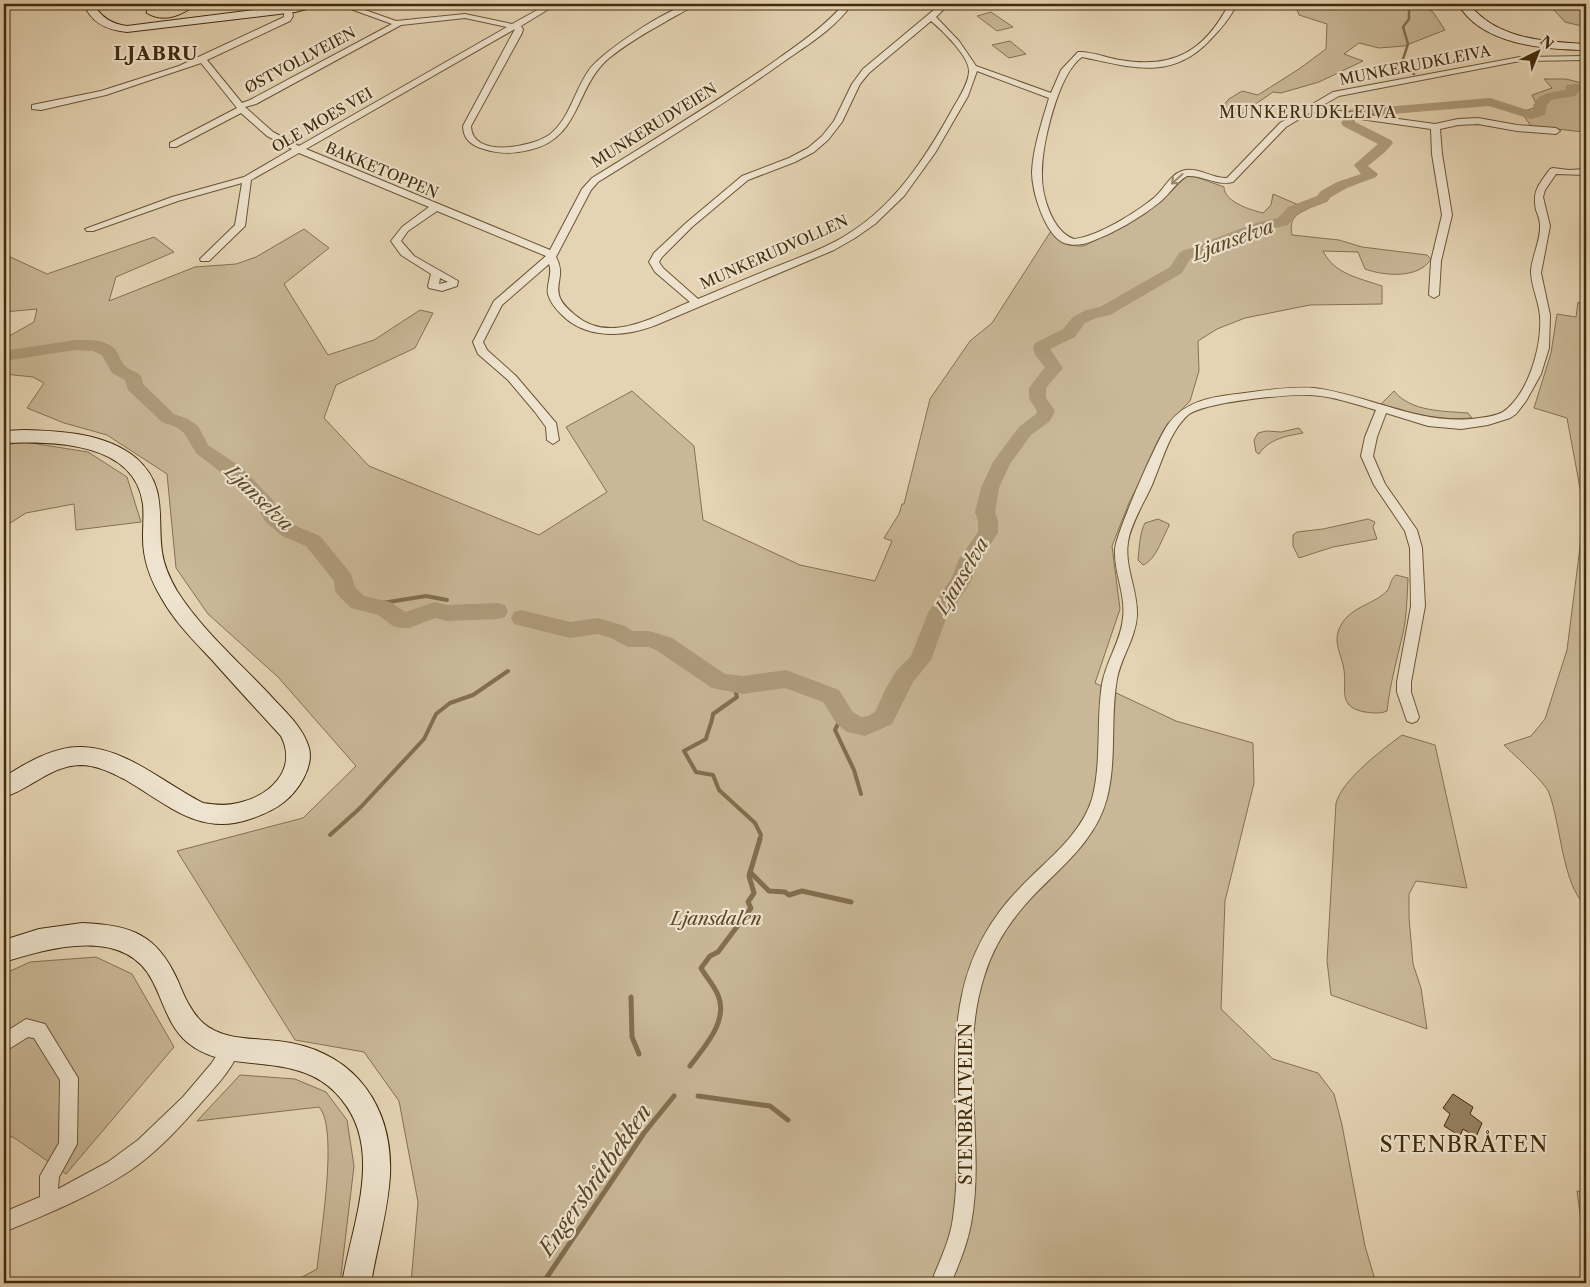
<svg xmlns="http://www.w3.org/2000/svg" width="1590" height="1287" font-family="'Libre Caslon Text',serif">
  <rect width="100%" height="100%" fill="#e5d4b4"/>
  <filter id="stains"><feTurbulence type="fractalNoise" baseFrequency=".004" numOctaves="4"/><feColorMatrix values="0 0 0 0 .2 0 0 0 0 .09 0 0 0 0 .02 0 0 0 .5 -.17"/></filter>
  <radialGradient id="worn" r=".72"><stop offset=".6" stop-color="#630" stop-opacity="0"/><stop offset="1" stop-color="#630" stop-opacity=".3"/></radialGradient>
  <!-- green -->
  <g fill="#c9b797" stroke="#867151">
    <path d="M1295 4H1309L1331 10 1342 4 1369 9H1394L1396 4H1419L1422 7 1433 12 1445 30 1404 46 1379 48 1359 43 1344 54 1363 61 1319 82 1281 93 1273 92 1240 115 1220 109 1229 99 1242 91 1258 95 1299 69 1326 49 1327 24 1299 15Z"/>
    <path d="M1532 4H1586V27L1565 22 1554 10Z"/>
    <path d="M991 12 1013 27 997 31 977 16Z"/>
    <path d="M1010 41 1026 54 1009 58 992 45Z"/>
    <path d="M1544 79H1566L1586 84V140L1583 132 1531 126 1521 112 1534 108 1536 103 1532 95 1552 88Z"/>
    <path d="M1186 176H1194L1224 187C1224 202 1251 210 1263 213L1271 205 1273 194 1308 209C1295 214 1289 220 1292 235L1339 240 1362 247 1427 255 1431 259C1419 279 1384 276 1365 269L1358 252 1323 251C1334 274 1359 278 1382 286V304L1310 305 1245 318 1217 329 1198 341 1199 371 1190 401 1168 424 1129 503 1112 546 1120 609 1095 683 1176 721 1253 743 1254 783 1225 901 1221 1009 1273 1059 1318 1073 1334 1094 1342 1125 1365 1246 1376 1283H411L418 1202 399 1101 364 1052 295 1040 177 851 303 818 356 766 278 677 208 614 176 568 167 474 107 435 64 423 27 408 44 383 33 377 4 374V339L34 322 37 309 4 312V254L47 274 154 237 174 252 116 277 109 301 195 267 236 264 256 257 304 229 329 248 284 284 328 355 374 340 420 310 433 313 415 348 336 385 324 418 369 466 539 535 607 492 566 427 632 391 694 446 703 520 800 565 875 581 892 541 884 538 899 514 902 504H904L930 399 970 341 992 323 1051 231C1060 242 1069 247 1084 246L1138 217 1163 200Z"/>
    <path d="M1578 302 1586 307V906C1562 885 1561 824 1549 793 1545 782 1514 755 1504 745L1531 736 1545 719 1567 650 1580 547 1582 499 1567 418 1534 408 1551 353 1557 314 1576 317Z"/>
    <path d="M1394 391C1411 412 1444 411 1468 413L1472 418C1440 421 1412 414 1381 404Z"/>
    <path d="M1299 428 1303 433C1286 436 1269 439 1259 454L1256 452 1254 440 1258 433 1266 431 1281 432Z"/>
    <path d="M25 442 88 452 127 477 141 522 76 530 74 504 26 513 4 527V445Z"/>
    <path d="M1158 519 1169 524V526C1162 538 1156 560 1143 565L1138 560C1139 550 1140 531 1145 523Z"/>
    <path d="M1368 519 1375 522 1373 527 1377 539 1333 547 1299 558 1293 546V535L1297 532 1323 529Z"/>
    <path d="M1396 575 1408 578C1407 597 1407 615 1403 633 1397 659 1390 684 1387 711 1380 714 1372 713 1365 712 1337 707 1347 690 1344 670 1342 655 1333 644 1339 629 1349 606 1372 606 1387 591 1391 586 1390 579 1396 575Z"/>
    <path d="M1402 735 1435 745 1467 888 1416 881 1409 894V917L1413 964 1421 988 1427 1029 1331 995 1327 961 1336 803C1343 779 1382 750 1402 735Z"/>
    <path d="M96 957 132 974 174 1047 66 1174 16 1139 4 1133V974L30 962Z"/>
    <path d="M240 1075 295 1079 326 1092 347 1120 354 1166 340 1283H291L317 1269C320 1238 339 1128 319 1107L197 1121Z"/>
    <path d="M1577 1191 1586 1193V1258V1257Z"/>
  </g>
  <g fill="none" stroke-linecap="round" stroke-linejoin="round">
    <!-- stream-far2 -->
    <path stroke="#836e4e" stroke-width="2.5" d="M1409 4V19L1403 27 1408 44 1402 62 1406 69 1414 74"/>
    <!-- stream-far1 -->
    <g stroke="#836e4e" stroke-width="4">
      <path d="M376 604 426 596 447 600"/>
      <path d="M734 685 737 697 713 714C712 724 708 729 706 739L684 751 696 772 713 775 719 790 755 823 761 835 759 840"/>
      <path d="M843 714 835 730 854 770 861 794"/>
      <path d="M330 835 359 809 424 739 436 714 450 703 473 695 508 671"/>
    </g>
    <!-- stream -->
    <g stroke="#836e4e" stroke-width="5">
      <path d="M750 872 769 891 785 892 789 895 802 891 851 902"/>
      <path d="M631 997 632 1037 639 1054"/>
      <path d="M690 1066C704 1047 729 1021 718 995 714 985 706 977 701 968L710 956 718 952 751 908 748 902 754 893 749 876 760 839"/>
      <path d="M698 1096 770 1106 788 1120"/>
      <path d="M543 1283 644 1133 674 1096"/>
    </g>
    <!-- river -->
    <g fill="#ae9b7b" fill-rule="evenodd">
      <path d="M1586 83V91H1579L1575 96 1551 100 1547 105 1545 115 1531 119 1489 106 1355 117V122L1391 140 1393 143 1385 152 1368 166 1378 174 1376 177 1347 188 1331 197 1327 202 1298 213 1288 225 1265 230 1218 247 1211 252 1194 256 1190 259 1182 273 1110 315 1096 318 1085 323 1075 337 1050 349 1063 368 1046 388V398L1055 411 1050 421 1031 435 1010 464 999 488 995 512 998 521V533L976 566 971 581 945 621 931 660 913 682 892 724 865 736 847 732 837 724 823 702 785 688 743 694 712 688 656 650 649 647H628L611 638 598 634 570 638 514 624 511 618 514 612 521 610 570 622 598 618 625 626 632 631H649L672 638 725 674 743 676 786 670 839 690 853 712 861 717 868 716 875 712 886 688 897 670 911 656 928 613 951 579 959 559 978 532V521L975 512 981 488 993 462 1019 427 1036 414 1037 411 1029 398V388L1045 367 1035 355 1033 347 1035 343 1063 329 1073 317 1086 310 1100 307 1170 267 1179 253 1184 250 1201 246 1208 241 1256 223 1278 218 1288 207 1317 196 1321 191 1337 182 1361 174 1354 165 1378 144 1343 126 1341 123 1345 116 1349 115 1347 113 1349 110 1490 98 1531 111 1533 110C1533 93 1553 92 1566 90V85Z"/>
      <path d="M75 340C88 340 104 339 114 348 119 353 120 361 125 366 133 373 143 371 143 384L174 414 188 419 198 426 208 445 241 467 272 499 279 511 296 526 320 536 351 574 355 587 364 596 390 602 405 612 435 602 447 605 498 603 505 605 508 611 505 617 498 619 447 621 436 618 409 628H400L393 626 378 615 351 608 338 595 335 590 334 581 306 546 282 536 265 521 258 509 227 477 196 453 184 433 176 427 162 422 128 390 125 380 112 373 102 355 93 351 75 350 4 361V351Z"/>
    </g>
  </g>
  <!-- building -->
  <path fill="#978363" stroke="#422b0b" d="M1453 1094 1473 1107 1470 1114 1482 1123 1476 1137 1463 1129 1460 1136 1444 1126 1450 1114 1443 1108Z"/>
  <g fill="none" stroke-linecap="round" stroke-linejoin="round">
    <defs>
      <g id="street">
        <path d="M337 4H348L396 21 465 14 512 24 548 4H557L521 26 523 29 522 33 471 126C472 159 532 147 549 135 570 119 574 91 589 70 602 52 672 4 694 4 687 11 674 16 665 22 645 33 625 45 608 59 574 89 581 139 529 150 513 154 499 154 484 149 472 146 463 139 463 126L515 29 306 149 550 250 582 189 592 178C650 142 708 107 765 68 793 48 821 30 844 4H852C834 30 804 47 779 65 720 107 659 144 598 182L591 190 556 257C566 275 554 284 560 298 563 305 569 310 575 315 610 345 655 316 690 302L655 272 649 262 654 253 686 223 742 176 789 158 808 148 822 136 834 121 852 84 863 69 941 4H949L936 17 959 41 976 66 1051 93 1061 70 1078 52C1091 51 1107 58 1120 60 1173 69 1204 52 1229 4H1237C1230 18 1220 30 1209 41 1171 81 1130 67 1082 57 1058 74 1042 144 1042 173 1041 194 1052 232 1074 239 1097 237 1137 212 1155 197 1164 189 1170 175 1182 171 1197 166 1212 179 1227 178L1280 123 1333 92 1520 57 1586 56V60L1520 61 1339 96 1318 108 1435 124 1458 119 1478 118 1517 125 1556 128 1560 131 1556 134 1517 131 1478 124 1458 125 1440 129 1442 154 1452 215 1441 261 1439 295 1434 298 1429 295 1431 261 1442 215 1432 154 1431 129 1311 112 1286 127 1233 182C1216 186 1203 175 1187 176 1176 182 1170 194 1160 202 1140 218 1114 233 1090 242 1082 245 1073 246 1064 243 1045 235 1032 192 1032 172 1033 148 1042 122 1049 98L977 71 968 96 935 153 904 196 875 224 855 238 834 250 656 325C625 337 586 340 561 314 556 309 550 302 548 294 546 284 553 274 549 264L502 305 483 342 487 350 516 376 556 423 559 440 553 444 547 440 546 427 535 412 508 380 478 354 473 342 494 301 546 256 437 211 408 231 401 241 414 256 458 281 457 286 442 291 429 288 428 286 431 274 401 255 391 241 402 227 429 207 299 153 251 180 245 226 209 261H201L200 259 235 225 242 183 178 201 93 231H87L85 229 172 197 244 177 292 149 267 136 241 113 176 147H170V143L237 108 201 63 106 95 41 110 32 109V105L101 91 179 66 284 17V9L291 7 293 16 290 21 207 60 242 103 250 100 392 24ZM465 18 507 27 299 146 273 132 245 107 256 104 401 25ZM931 21C943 31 970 57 969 72 968 85 958 99 952 110 926 157 895 205 848 234 828 247 805 255 783 264 754 275 727 287 698 299L663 268 659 262 662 257 692 227 748 180 795 162 814 152 828 140 842 122 860 84 869 73ZM440 278 448 282 439 284Z"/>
        <path d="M1553 168 1569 170 1586 169V175L1556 174 1545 190 1543 197 1550 226 1541 273 1550 315 1549 348 1541 374 1526 401 1516 414 1510 418 1488 425 1461 429 1428 426 1386 413 1377 437 1373 456 1385 484 1417 530 1422 548 1425 606 1411 682V692L1419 717 1417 721 1412 723 1407 721 1397 692V682L1411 606 1410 548 1405 531 1374 485 1361 456 1365 437 1376 410C1355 404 1332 396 1310 395 1288 394 1204 402 1188 415 1169 432 1162 462 1152 485 1144 503 1131 523 1128 542 1124 567 1138 590 1137 615 1136 638 1121 657 1117 679 1110 718 1117 759 1107 798 1096 840 1063 865 1033 896 1011 919 993 946 984 977 958 1058 986 1143 971 1224 967 1245 959 1264 951 1283H931C939 1262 950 1241 953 1218 964 1144 946 1069 962 995 970 955 991 917 1020 888 1046 860 1080 837 1092 799 1102 762 1096 722 1102 684 1106 661 1121 641 1123 618 1126 595 1114 573 1115 550 1115 535 1159 435 1169 423 1186 401 1211 397 1237 394 1260 391 1291 386 1314 388 1370 395 1422 427 1479 418 1489 417 1501 415 1508 408 1530 388 1542 345 1540 316 1539 301 1531 286 1531 271 1532 256 1541 240 1540 225 1540 220 1538 215 1536 210 1532 190 1539 185 1550 169Z"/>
        <path d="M26 1019 45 1024 78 1078 77 1144 59 1177 58 1189 108 1162 138 1140 183 1097 211 1064 225 1043 231 1040 237 1043 240 1049C231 1071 215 1087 200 1104 179 1128 157 1152 131 1170 92 1196 47 1214 4 1232V1212L40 1197V1176L59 1143 60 1080 34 1038 28 1037 4 1052V1033Z"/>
      </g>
      <g id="secondary">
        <path d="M84 4H94C101 18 112 24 127 26L302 4H319L318 6 295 12 127 32C107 30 91 23 84 4Z"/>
        <path d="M1458 4H1469C1496 39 1545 42 1586 44V50C1543 49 1482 45 1458 4Z"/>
        <path d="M24 430C61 431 106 433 136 458 168 486 157 516 162 552 164 566 170 579 177 591 201 629 238 661 269 694 283 710 303 726 309 748 314 767 298 791 284 802 274 810 262 815 250 819 199 837 166 803 124 779 110 772 96 765 80 765 50 766 31 789 4 797V777C26 763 54 746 82 747 126 748 165 784 203 803 215 805 226 806 238 803 270 796 298 770 281 736 258 711 235 686 212 660 194 641 175 622 162 599 150 579 143 560 143 538 143 526 144 515 143 504 135 441 50 441 4 443V431Z"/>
        <path d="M82 923C131 925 157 934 178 981 184 996 191 1012 203 1023 226 1043 262 1037 291 1043 357 1056 393 1108 390 1175 388 1211 377 1247 371 1283H342C352 1225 384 1151 342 1100 325 1078 303 1070 277 1066 245 1061 213 1064 187 1042 168 1026 163 1000 152 980 124 926 49 948 4 962V940L39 929Z"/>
      </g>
    </defs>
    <!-- street casing -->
    <use href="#street" stroke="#6b5535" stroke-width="2"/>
    <!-- secondary casing -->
    <use href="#secondary" stroke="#422b0b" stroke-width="2"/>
    <!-- street -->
    <use href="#street" fill="#eee3ce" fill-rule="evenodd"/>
    <!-- secondary -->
    <use href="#secondary" fill="#eee3ce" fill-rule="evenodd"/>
    <!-- tram -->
    <path stroke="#422b0b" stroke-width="1" d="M155 4 147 9 146 13C164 24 182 16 197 4"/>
  </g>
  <!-- one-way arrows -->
  <defs><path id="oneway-shaft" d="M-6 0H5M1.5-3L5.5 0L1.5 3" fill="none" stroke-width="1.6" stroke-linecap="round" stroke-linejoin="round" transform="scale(1.25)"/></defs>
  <use stroke="#98876c" href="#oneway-shaft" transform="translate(1177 179) rotate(138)"/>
  <g text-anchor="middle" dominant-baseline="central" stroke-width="4.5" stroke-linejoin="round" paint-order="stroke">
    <!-- far-street labels -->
    <g font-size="15" fill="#422b0b" stroke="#eee3ce">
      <text transform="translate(300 60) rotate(-28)">ØSTVOLLVEIEN</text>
      <text transform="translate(1415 65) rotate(-11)">MUNKERUDKLEIVA</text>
      <text transform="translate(322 120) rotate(-30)">OLE MOES VEI</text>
      <text transform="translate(654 125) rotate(-32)">MUNKERUDVEIEN</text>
      <text transform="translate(382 170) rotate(23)">BAKKETOPPEN</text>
      <text transform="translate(774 252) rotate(-24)">MUNKERUDVOLLEN</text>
    </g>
    <!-- far-neighbourhood labels -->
    <g font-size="16" letter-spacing="1" fill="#422b0b" stroke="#eee3ce">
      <text x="1308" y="112">MUNKERUDKLEIVA</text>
    </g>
    <!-- park labels -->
    <g font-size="18" font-style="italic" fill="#5d4727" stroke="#eee3ce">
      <text x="716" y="919">Ljansdalen</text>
    </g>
    <!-- street labels -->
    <g font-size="18" fill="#422b0b" stroke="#eee3ce">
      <text transform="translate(966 1104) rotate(-90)">STENBRÅTVEIEN</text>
    </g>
    <!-- far-district labels -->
    <g font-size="19" font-weight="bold" letter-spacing="1" fill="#422b0b" stroke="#eee3ce">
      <text x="156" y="53">LJABRU</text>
    </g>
    <!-- water labels -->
    <g font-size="19" font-style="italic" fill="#5d4727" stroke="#eee3ce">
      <text transform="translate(1233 240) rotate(-20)">Ljanselva</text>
      <text transform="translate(259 498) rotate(44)">Ljanselva</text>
      <text transform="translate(962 576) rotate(-59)">Ljanselva</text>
    </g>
    <!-- near-neighbourhood labels -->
    <g font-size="22" letter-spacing="1" fill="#422b0b" stroke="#eee3ce">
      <text x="1464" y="1144">STENBRÅTEN</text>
    </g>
    <!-- near-water labels -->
    <g font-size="22" font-style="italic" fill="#5d4727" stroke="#eee3ce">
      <text transform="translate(595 1180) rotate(-55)">Engersbråtbekken</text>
    </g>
  </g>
  <!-- margin -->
  <rect width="1590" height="1287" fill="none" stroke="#e5d4b4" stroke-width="20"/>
  <rect x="5" y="5" width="1580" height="1277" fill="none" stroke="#422b0b" stroke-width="2.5"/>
  <rect x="10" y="10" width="1570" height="1267" fill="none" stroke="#422b0b"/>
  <!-- north arrow -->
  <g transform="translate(1538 52) rotate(43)" stroke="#eee3ce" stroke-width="4" paint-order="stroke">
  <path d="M0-4L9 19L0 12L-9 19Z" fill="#422b0b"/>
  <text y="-8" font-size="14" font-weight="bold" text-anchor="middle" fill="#422b0b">N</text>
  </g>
  <rect width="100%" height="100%" filter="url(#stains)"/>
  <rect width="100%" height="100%" fill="url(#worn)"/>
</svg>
